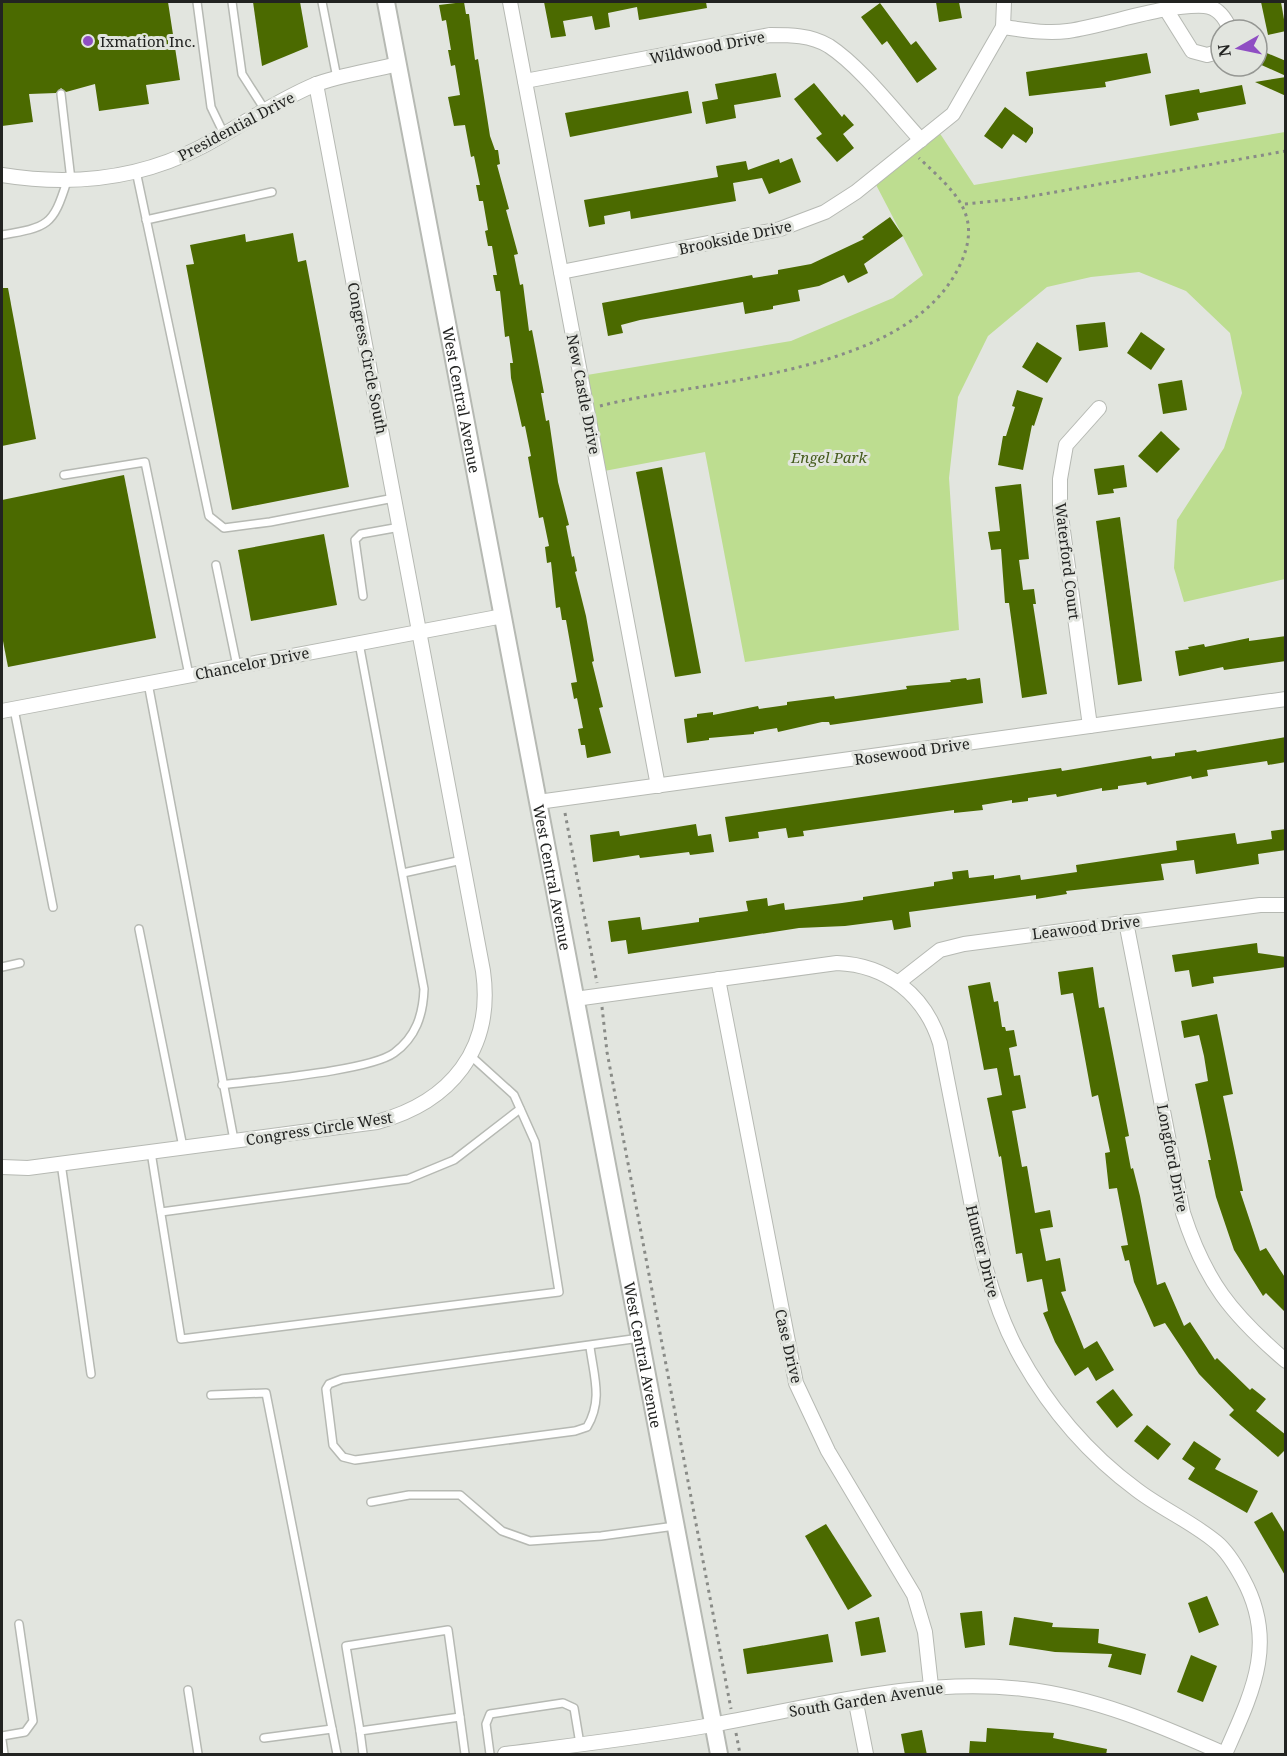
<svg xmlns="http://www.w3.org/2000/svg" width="1287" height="1756" font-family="'Noto Serif',serif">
  <rect width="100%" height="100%" fill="#e2e5df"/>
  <!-- green -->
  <path fill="#bddd90" d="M937 129 974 185 1285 132V579L1184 602 1174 568 1177 520 1224 448 1242 393 1230 333 1186 291 1139 272 1091 277 1047 287 988 336 958 397 949 478 959 630 745 662 705 452 599 472 581 376 791 341 893 298 923 275 873 179Z"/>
  <!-- building -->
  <g fill="#4b6a00">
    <path d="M2 2H168L180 80 146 85 149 104 99 111 95 84 66 92 61 88 56 93 29 94 33 122 2 126Z"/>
    <path d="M253 2H300L308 47 262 66Z"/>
    <path d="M464 2 466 14H469L475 60 478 59 490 136 495 150H498L500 164 497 165 509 209 506 210 518 254 514 255 520 285 523 284 529 331 532 330 544 393H541L546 421 549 420 558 482 569 525 566 526 572 557 574 556 577 571 575 572 586 616 594 661 592 662 603 707 599 708 611 753 587 758 585 745H581L578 729 583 728 577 698 574 699 571 683 577 682 566 620H562L560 607 556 608 551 562 547 563 545 547 549 546 543 517 539 518 528 457 531 456 525 426 522 427 511 378 510 363H513L509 336 505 337 500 291H496L493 275H497L492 246H488L485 231 488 230 483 201H479L476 185H480L474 156 471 157 465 125 454 126 448 97 460 95 455 65 451 66 448 50H451L446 20 442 21 439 5Z"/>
    <path d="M544 2H706L707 8 639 20 637 7 608 13 610 27 595 30 592 16 563 21 566 36 551 38Z"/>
    <path d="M936 2H959L962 18 939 22Z"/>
    <path d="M1261 2H1281L1286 31 1268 35Z"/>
    <path d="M880 3 911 45 916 41 937 69 917 83 887 41 882 45 861 17Z"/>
    <path d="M1262 51 1286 61V76L1257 63Z"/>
    <path d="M1147 53 1151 73 1105 82 1106 87 1029 96 1026 72Z"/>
    <path d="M776 73 781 97 734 105 736 118 706 124 702 102 718 99 715 84Z"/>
    <path d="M1286 77V96L1255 82Z"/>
    <path d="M814 83 842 117 844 114 854 125 843 134 854 148 837 162 816 138 822 134 794 99Z"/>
    <path d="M1242 85 1246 104 1197 113 1199 120 1170 126 1165 95 1199 89 1200 93Z"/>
    <path d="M688 91 692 113 570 137 565 113Z"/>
    <path d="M1005 107 1033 128V133L1026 143 1013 134 1002 149 984 136Z"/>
    <path d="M792 158 801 182 769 194 762 178 733 183 736 201 631 219 630 211 604 216 605 224 589 227 584 200 718 177 716 166 746 161 748 170 779 159 780 163Z"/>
    <path d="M890 217 903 236 864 264 868 273 848 283 844 275 819 286 798 290 800 301 773 306V309L745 314 743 302 640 320 621 325 623 333 608 336 602 303 752 275 753 278 778 274V270L811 264 864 239 862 237Z"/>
    <path d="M293 233 298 262 306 260 349 487 232 510 186 265 194 264 190 245 245 234 246 242Z"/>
    <path d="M2 288H8L36 439 2 446Z"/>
    <path d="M1105 322 1108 347 1079 351 1076 325Z"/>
    <path d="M1141 332 1165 349 1151 370 1127 353Z"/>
    <path d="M1037 342 1062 358 1047 383 1022 367Z"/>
    <path d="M1182 380 1187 410 1163 414 1158 384Z"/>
    <path d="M1017 390 1043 398 1034 426 1032 425 1023 470 998 465 1003 436H1006L1015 407 1012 406Z"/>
    <path d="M1161 431 1180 449 1157 473 1138 456Z"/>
    <path d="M1124 465 1127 487 1113 489 1114 493 1098 495 1094 469Z"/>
    <path d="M662 467 701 673 675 677 636 472Z"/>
    <path d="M124 475 156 638 8 667 2 636V500Z"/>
    <path d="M1021 484 1029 559 1019 560 1023 590 1034 589 1036 604H1033L1047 694 1022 698 1009 603H1005L1001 549 991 550 988 532 1000 531 995 487Z"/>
    <path d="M1120 517 1142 681 1118 685 1096 521Z"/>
    <path d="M324 534 337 605 251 621 238 550Z"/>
    <path d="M1286 636V661L1224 670 1223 667 1179 676 1175 651 1189 649 1188 647 1204 644 1205 647 1249 638V641Z"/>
    <path d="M966 678 967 680 980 678 983 703 830 725 829 722H822L778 732 777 728 754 732V734L709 738V740L687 743 684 719 697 717V714L713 712V715L758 706 759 709 787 705V702L834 696 835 699 907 689 906 686 951 682 950 680Z"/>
    <path d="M1286 737V762L1268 765 1267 761 1207 770 1208 776 1192 779 1191 776 1147 785 1146 782 1118 786V789L1102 791V788L1057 797 1056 794 1028 798V801L1012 803V800L982 805 983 810 954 813V810L803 831 804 836 788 838 786 828 758 832 759 838 729 842 725 817 1061 768 1062 771 1151 756 1152 759 1175 756V753L1196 750 1197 752Z"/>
    <path d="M696 824 698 836 711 834 714 852 690 855 689 852 640 858 639 855 593 862 590 835 619 831 620 836Z"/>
    <path d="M1286 829V850L1258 854 1259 864 1196 874 1194 860 1161 864 1164 880 1066 891 1067 894 1036 899V895L909 912 911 927 894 930 892 920 845 926 799 928 628 954 626 940 611 942 608 921 640 917 642 930 699 922V918L748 911 746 901 767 898 768 906 784 903 785 910 842 903 863 900V897L934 886V882L953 879 952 872 968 870 969 878 994 875V879L1020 875 1021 880 1077 872 1076 865 1177 850 1176 841 1235 833 1237 844 1272 839 1271 831Z"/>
    <path d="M1257 943 1258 953 1286 957V967L1213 977 1214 983 1192 987 1189 970 1175 972 1172 955Z"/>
    <path d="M1093 967 1099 1008 1104 1007 1129 1136 1125 1137 1131 1169 1133 1168 1140 1196 1157 1285 1165 1282 1184 1326 1190 1322 1215 1360 1217 1358 1250 1390 1252 1388 1266 1399 1256 1411 1286 1435V1449L1278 1457 1229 1415 1234 1410 1199 1374 1165 1323 1154 1327 1134 1282 1129 1260 1125 1261 1121 1246 1128 1245 1117 1188 1109 1189 1105 1153 1110 1152 1098 1095 1092 1097 1073 993 1061 995 1058 972Z"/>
    <path d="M990 982 994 1002 998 1001 1002 1027H1005L1006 1031 1014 1030 1017 1046 1009 1048 1014 1076 1020 1075 1026 1108 1012 1111 1022 1167 1027 1166 1035 1213 1050 1210 1053 1227 1040 1229 1046 1261 1060 1258 1066 1291 1061 1292 1084 1349 1097 1341 1114 1370 1096 1381 1088 1367 1075 1376 1055 1342 1043 1313 1048 1311 1042 1279 1027 1282 1022 1253 1016 1254 1001 1156 999 1157 987 1098 1002 1095 997 1068 984 1070 968 986Z"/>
    <path d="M1217 1014 1233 1094 1223 1096 1243 1191H1240L1260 1251 1266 1248 1286 1279V1313L1266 1293 1263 1296 1234 1250 1216 1197 1208 1160H1211L1195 1084 1208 1081 1204 1056 1199 1035 1184 1038 1181 1021Z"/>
    <path d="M1113 1389 1133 1415 1117 1428 1096 1402Z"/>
    <path d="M1147 1425 1171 1444 1158 1460 1134 1441Z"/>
    <path d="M1194 1441 1221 1459 1215 1469 1258 1491 1247 1513 1188 1479 1195 1468 1182 1459Z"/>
    <path d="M1272 1512 1286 1535V1577L1254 1522Z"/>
    <path d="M826 1524 872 1596 848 1610 805 1536Z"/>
    <path d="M1207 1596 1219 1625 1199 1633 1188 1603Z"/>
    <path d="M982 1611 985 1645 965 1648 960 1613Z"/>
    <path d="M879 1617 886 1652 861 1656 855 1622Z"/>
    <path d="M1014 1617 1053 1623 1052 1627 1099 1629 1098 1643 1146 1654 1141 1675 1108 1667 1112 1654 1055 1652 1009 1645Z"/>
    <path d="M828 1634 833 1662 747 1674 743 1649Z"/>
    <path d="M1191 1655 1217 1666 1203 1702 1177 1692Z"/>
    <path d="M987 1728 1054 1733 1053 1738 1107 1749 1106 1755H969L970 1741 986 1742Z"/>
    <path d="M922 1730 927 1755H905L901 1734Z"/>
  </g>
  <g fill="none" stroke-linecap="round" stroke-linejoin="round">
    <defs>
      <g id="service">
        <path d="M197 2 211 107 224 134"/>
        <path d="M232 2 242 74 265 110"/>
        <path d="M322 2 337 78"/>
        <path d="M61 94 71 180"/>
        <path d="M136 171 209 516 224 528 270 522 394 498"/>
        <path d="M146 220 272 192"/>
        <path d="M2 235C48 227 53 226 67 181"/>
        <path d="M64 475 145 462 189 675"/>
        <path d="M216 565 237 666"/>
        <path d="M363 596 355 540 361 534 400 527"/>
        <path d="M148 683 234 1140"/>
        <path d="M14 709 53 907"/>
        <path d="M403 873 462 860"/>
        <path d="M139 929 183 1147"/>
        <path d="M2 967 20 963"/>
        <path d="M222 1085C258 1080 369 1071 394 1053 416 1037 423 1015 424 989L359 643"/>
        <path d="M151 1152 181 1339 559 1292 535 1142 514 1095 472 1057"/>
        <path d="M61 1163 91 1374"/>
        <path d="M161 1212 408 1179 454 1160 520 1109"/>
        <path d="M590 1347C594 1377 603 1400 587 1427L575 1431 355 1460 343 1457 333 1445 326 1389 329 1384 342 1379 640 1338"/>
        <path d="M211 1395 266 1393 337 1754"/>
        <path d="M371 1502 409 1495H460L502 1531 530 1541 601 1536 675 1526"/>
        <path d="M188 1690 198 1754"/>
        <path d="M360 1731 346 1646 448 1630 460 1717"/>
        <path d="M2 1736 25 1732 33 1721 19 1624"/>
        <path d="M264 1738 332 1729"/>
        <path d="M2 1740 4 1754"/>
        <path d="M363 1754 360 1731 460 1717 465 1754"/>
        <path d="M490 1754 486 1724 490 1714 563 1703 574 1708 580 1744"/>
      </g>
      <g id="minor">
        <path d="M510 2 658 786"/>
        <path d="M1167 11 1192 51 1207 55 1221 51"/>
        <path d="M1003 27C1025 30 1046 34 1068 31 1109 25 1164 4 1204 6 1218 7 1226 19 1230 30"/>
        <path d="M525 81 770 35C790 35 811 35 829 46 861 67 895 112 921 140"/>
        <path d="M2 175C70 186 139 179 201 147 239 127 274 102 314 85 340 75 371 71 398 64"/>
        <path d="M561 272 780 229 825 212 856 192 953 114 1003 27 1004 2"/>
        <path d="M2 711 503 616"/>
        <path d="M1090 726 1060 509V479L1066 445 1099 408"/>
        <path d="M538 802 1286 699"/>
        <path d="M1126 922 1183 1213C1205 1281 1231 1314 1286 1361"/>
        <path d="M718 979 796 1383 828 1451 914 1595 925 1632 931 1686"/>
        <path d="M899 982 940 950 964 944 1260 905H1286"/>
        <path d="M575 999 837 963C887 965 925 995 940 1043 949 1089 958 1135 967 1181 978 1239 989 1297 1017 1350 1046 1404 1087 1453 1137 1490 1162 1509 1192 1522 1216 1542 1227 1551 1236 1566 1243 1579 1278 1643 1252 1693 1225 1754"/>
        <path d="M2 1167 28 1168 377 1122C451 1102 494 1049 483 971L316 84"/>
        <path d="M855 1698 866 1754"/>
        <path d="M505 1754C575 1745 647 1737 717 1724 817 1706 920 1677 1023 1689 1095 1697 1159 1725 1225 1754"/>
      </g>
      <g id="tertiary">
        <path id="s1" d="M386 2 719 1754"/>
      </g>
    </defs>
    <!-- service casing -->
    <use href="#service" stroke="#b6b9b3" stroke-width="10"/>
    <!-- minor casing -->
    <use href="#minor" stroke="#b6b9b3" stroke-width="16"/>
    <!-- tertiary casing -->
    <use href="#tertiary" stroke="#b6b9b3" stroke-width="20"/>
    <!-- path -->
    <g stroke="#898b87" stroke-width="3" stroke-dasharray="3 4.5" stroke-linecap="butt">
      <path d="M965 204 1016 199 1286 151"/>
      <path d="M600 406C704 379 903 376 958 269 985 216 956 193 919 158"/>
      <path d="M565 813 597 983"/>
      <path d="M602 1007 607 1052 731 1709"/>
      <path d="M736 1733 740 1754"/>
    </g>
    <!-- service -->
    <use href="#service" stroke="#fff" stroke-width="7"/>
    <!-- minor -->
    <use href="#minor" stroke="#fff" stroke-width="14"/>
    <!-- tertiary -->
    <use href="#tertiary" stroke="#fff" stroke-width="16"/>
  </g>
  <!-- markers -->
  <circle fill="#8f4ec3" stroke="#e2e5df" stroke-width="2" cx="88" cy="41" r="6"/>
  <g text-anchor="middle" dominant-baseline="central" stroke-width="6" stroke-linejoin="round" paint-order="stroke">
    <!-- poi labels -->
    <g font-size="15" fill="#222321" stroke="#e2e5df" text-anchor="start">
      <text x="100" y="41">Ixmation Inc.</text>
    </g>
    <!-- street labels -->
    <g font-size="15" fill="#222321" stroke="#e2e5df">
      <text transform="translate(707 47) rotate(-11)">Wildwood Drive</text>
      <text transform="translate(236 126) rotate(-28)">Presidential Drive</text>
      <text transform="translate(735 237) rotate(-12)">Brookside Drive</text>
      <text transform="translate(368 358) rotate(79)">Congress Circle South</text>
      <text transform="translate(584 394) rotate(79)">New Castle Drive</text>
      <text stroke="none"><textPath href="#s1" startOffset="405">West Central Avenue</textPath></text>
      <text transform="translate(1068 561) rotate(83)">Waterford Court</text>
      <text transform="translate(252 663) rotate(-11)">Chancelor Drive</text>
      <text transform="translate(912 751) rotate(-8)">Rosewood Drive</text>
      <text stroke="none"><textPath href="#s1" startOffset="891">West Central Avenue</textPath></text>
      <text transform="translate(1086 927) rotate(-7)">Leawood Drive</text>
      <text transform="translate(319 1128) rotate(-9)">Congress Circle West</text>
      <text transform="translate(1173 1158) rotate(79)">Longford Drive</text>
      <text transform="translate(983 1251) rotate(76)">Hunter Drive</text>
      <text transform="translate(789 1346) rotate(77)">Case Drive</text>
      <text stroke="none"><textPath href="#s1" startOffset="1377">West Central Avenue</textPath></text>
      <text transform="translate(866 1699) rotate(-9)">South Garden Avenue</text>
    </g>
    <!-- park labels -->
    <g font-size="15" font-style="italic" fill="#445b1c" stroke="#e2e5df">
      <text x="829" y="457">Engel Park</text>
    </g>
  </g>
  <!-- border -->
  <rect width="1287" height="1756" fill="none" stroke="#222321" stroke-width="6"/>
  <!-- north arrow -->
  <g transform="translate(1239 48) rotate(261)"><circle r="28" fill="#e2e5df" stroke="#959793" stroke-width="1.5"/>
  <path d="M0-4.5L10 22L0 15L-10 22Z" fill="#8f4ec3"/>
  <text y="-9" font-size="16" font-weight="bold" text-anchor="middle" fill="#222321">N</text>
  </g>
</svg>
